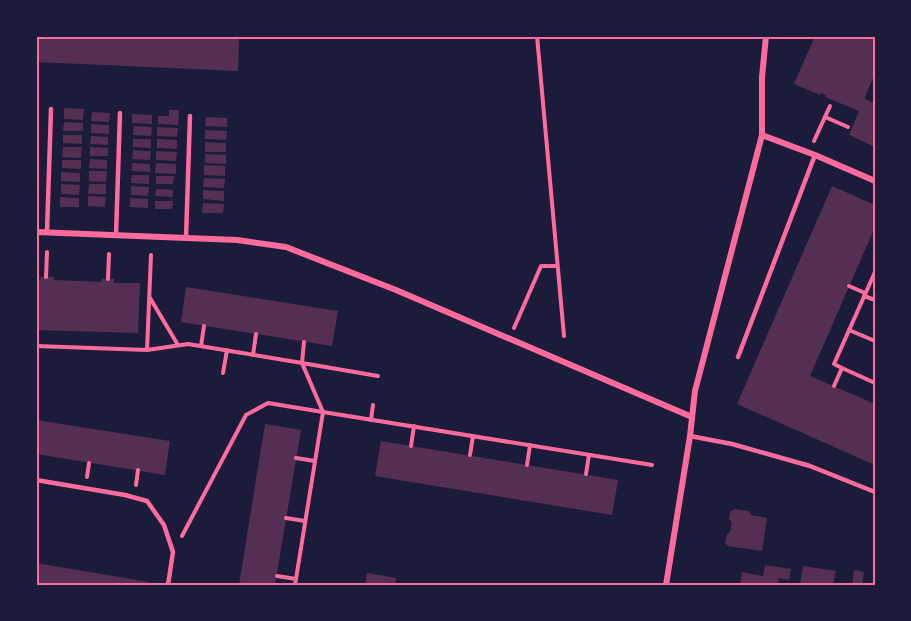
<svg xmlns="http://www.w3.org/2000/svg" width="911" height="621" font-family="Helvetica,sans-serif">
  <rect width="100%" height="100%" fill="#1b1b3a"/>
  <!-- building -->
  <g fill="#542f53">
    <path d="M36 36H239L238 71 36 62Z"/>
    <path d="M815 36H875V73L865 97V99L875 104V147L849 135 859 111 825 97 826 95 821 93 820 95 794 84Z"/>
    <path d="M64 108 84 109 83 120 64 119Z"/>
    <path d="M169 110H179L178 125 158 124V116H169Z"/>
    <path d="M92 112 110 113 109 122 91 121Z"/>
    <path d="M132 114 152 115V124L132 123Z"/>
    <path d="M206 117 227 118V127L205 126Z"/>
    <path d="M64 122 83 123V131H63Z"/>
    <path d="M91 124 109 125V134L91 133Z"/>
    <path d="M134 126 152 127 151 136 133 135Z"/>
    <path d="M157 127 178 128 177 137 157 136Z"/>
    <path d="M205 130 227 131 226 140 205 139Z"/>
    <path d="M63 135H82V144L63 143Z"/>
    <path d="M91 136 108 137V145L90 144Z"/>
    <path d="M133 139H151V148L133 147Z"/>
    <path d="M157 139 177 140V149L157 148Z"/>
    <path d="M205 142 226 143V152H205Z"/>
    <path d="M63 147H82L81 158 62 157Z"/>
    <path d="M90 147 108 148V156H90Z"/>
    <path d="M133 150 151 151 150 160 132 159Z"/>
    <path d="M156 151 177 152 176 161 156 160Z"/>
    <path d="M205 154 226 155V164L205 163Z"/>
    <path d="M90 159 107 160V169L89 168Z"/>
    <path d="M62 160H81V169L62 168Z"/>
    <path d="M132 163 150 164V172L132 171Z"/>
    <path d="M156 163 176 164V174L155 173Z"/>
    <path d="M204 165 225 166V176L204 175Z"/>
    <path d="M89 171H107L106 182 89 181Z"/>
    <path d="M61 172 80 173V182L61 181Z"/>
    <path d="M132 175H149V184L131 183Z"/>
    <path d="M156 176H174L173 184H156Z"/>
    <path d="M204 178 225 179 224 188 203 187Z"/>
    <path d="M61 184 80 185 79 195 61 194Z"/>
    <path d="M89 184H106V194H88Z"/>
    <path d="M131 186 149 187 148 196 131 195Z"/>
    <path d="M832 186 875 205V227L810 376 875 404V465L737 404Z"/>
    <path d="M156 189 173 190V197L155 196Z"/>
    <path d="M203 190 224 191V201L203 199Z"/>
    <path d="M88 196 106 197 105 207 88 206Z"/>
    <path d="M60 197 79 198V207H60Z"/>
    <path d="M130 198 148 199V208L130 207Z"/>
    <path d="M155 201H173L172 209H155Z"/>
    <path d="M203 203 224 204 223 213H202Z"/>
    <path d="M41 277H54V280L101 282 102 279H114V283H140L138 333 36 330V279H41Z"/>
    <path d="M186 287 338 311 332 346 181 322Z"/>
    <path d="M36 420 170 441 165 475 36 454Z"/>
    <path d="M265 424 301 430 275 585H239Z"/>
    <path d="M381 441 618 480 612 515 375 476Z"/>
    <path d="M734 509 749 511 751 515 767 518 762 551 728 546 725 543 727 534 730 532 732 522 729 519 730 512Z"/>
    <path d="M36 563 149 582 148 585H36Z"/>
    <path d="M765 565 791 569 789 580 779 578 778 585H740L742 572 763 576Z"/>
    <path d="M803 566 836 571 833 585H800Z"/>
    <path d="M854 570 864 572 862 585H852Z"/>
    <path d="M367 573 396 578 395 585H365Z"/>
  </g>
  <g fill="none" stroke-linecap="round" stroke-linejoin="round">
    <!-- path -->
    <g stroke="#ff6b9d" stroke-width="4">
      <path d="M537 36 564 336"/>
      <path d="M825 117 848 127"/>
      <path d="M814 141 830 106"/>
      <path d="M46 277 47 252"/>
      <path d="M108 279 109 254"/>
      <path d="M849 286 865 293"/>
      <path d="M864 296 875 300"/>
      <path d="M150 298 178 345"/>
      <path d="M514 328 541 266H557"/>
      <path d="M849 330 875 341"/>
      <path d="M304 342 302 363 378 376"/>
      <path d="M36 346 147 350 188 344 302 363 323 412"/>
      <path d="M201 346 204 326"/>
      <path d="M147 350 151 255"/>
      <path d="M253 355 256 334"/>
      <path d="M842 368 875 383"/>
      <path d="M223 373 227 350"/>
      <path d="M834 386 842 368 834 364 875 272"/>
      <path d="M371 420 373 405"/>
      <path d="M411 446 414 426"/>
      <path d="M470 455 473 436"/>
      <path d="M296 458 315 461"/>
      <path d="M36 461 37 454"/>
      <path d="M527 465 530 445"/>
      <path d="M586 474 589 455"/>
      <path d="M87 477 89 463"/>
      <path d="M136 485 138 470"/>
      <path d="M286 518 305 521"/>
      <path d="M182 536 246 415 268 403 323 412"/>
      <path d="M277 576 296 579"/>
      <path d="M295 585 323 412 652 465"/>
    </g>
    <!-- service -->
    <g stroke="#ff6b9d" stroke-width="4.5">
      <path d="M47 232 51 109"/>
      <path d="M116 235 120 113"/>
      <path d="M186 238 190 116"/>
      <path d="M738 357 815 155"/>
      <path d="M690 436 732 444 810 466 875 492"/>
      <path d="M36 480 125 495 147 501 164 525 173 552 168 585"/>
    </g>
    <!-- minor -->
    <g stroke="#ff6b9d" stroke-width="6">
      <path d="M762 135 815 155 875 181"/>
      <path d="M36 232 237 240 286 247 396 290 692 417"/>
      <path d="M666 585 690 436 695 391 762 135V77L766 36"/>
    </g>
  </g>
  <!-- border -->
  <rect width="911" height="621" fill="none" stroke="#1b1b3a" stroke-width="75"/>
  <rect x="38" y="38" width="836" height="546" fill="none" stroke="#ff6b9d" stroke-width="2"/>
</svg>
